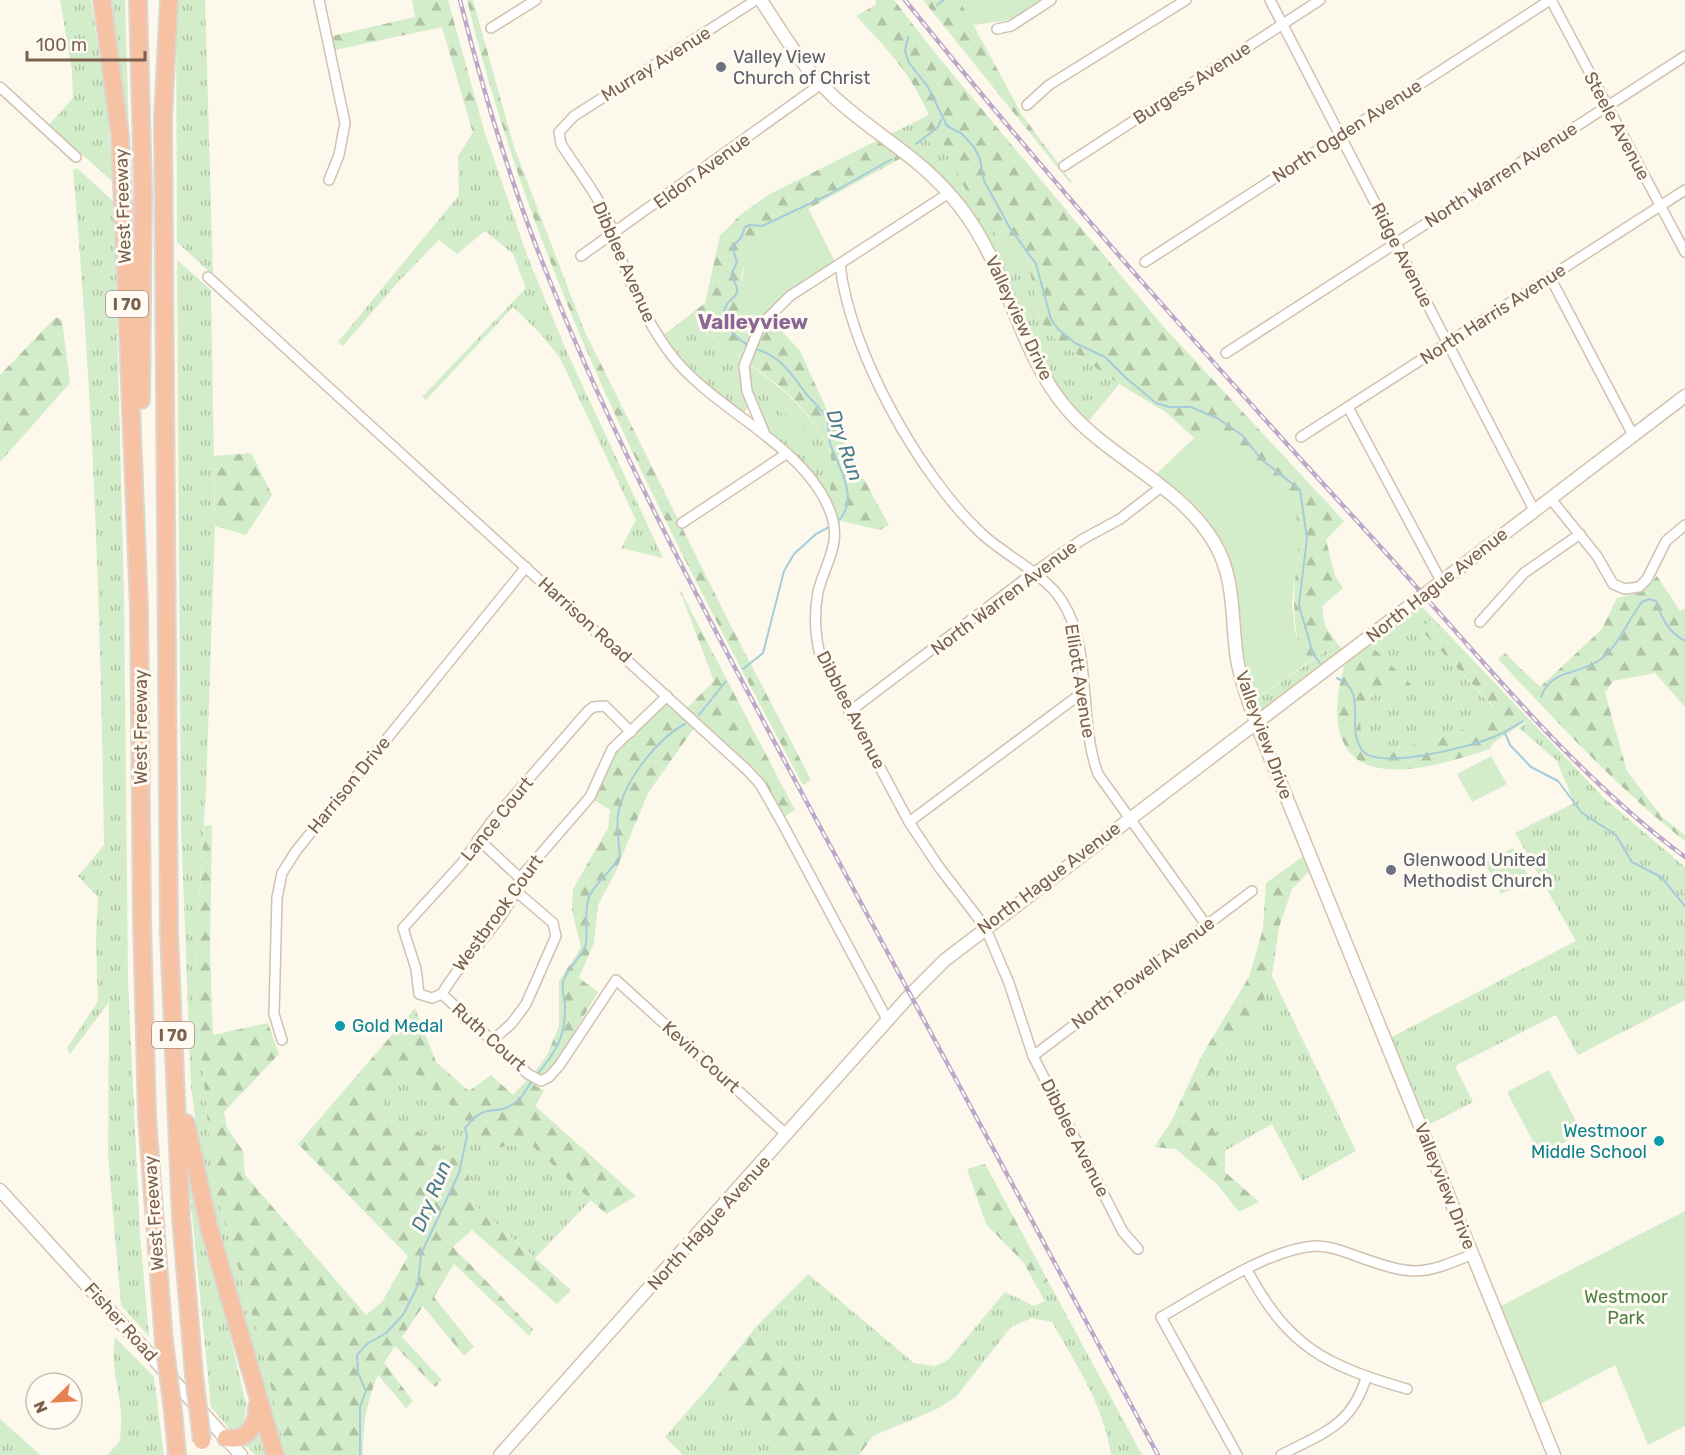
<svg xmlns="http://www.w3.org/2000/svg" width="1685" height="1455" font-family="Rubik,sans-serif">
  <defs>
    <pattern id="grass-tufts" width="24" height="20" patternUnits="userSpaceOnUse" patternTransform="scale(1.5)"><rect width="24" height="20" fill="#d3ecc9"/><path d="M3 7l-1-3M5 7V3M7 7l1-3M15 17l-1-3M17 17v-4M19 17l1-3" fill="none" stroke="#b0c3a5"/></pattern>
    <pattern id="forest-firs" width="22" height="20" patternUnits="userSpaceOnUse" patternTransform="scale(1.5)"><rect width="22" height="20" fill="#d3ecc9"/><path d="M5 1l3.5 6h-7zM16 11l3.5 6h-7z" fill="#b0c3a5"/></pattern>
  </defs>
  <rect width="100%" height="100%" fill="#fdf8ec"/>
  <!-- grass -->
  <g fill="url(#grass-tufts)">
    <path d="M60 0H91L107 106 113 182 49 125 73 98 72 71Z"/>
    <path d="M108 0H125L129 134H125Z"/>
    <path d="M176 0H205L213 275 177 242Z"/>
    <path d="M929 115 951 158 1010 246 1029 267 1040 319 1047 333 1119 384 1084 427 1059 400 976 229 886 136Z"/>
    <path d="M484 130 527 255 566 350 663 558 621 548 636 520 560 358 540 333 513 307 426 400 422 397 526 288 513 254 485 231 457 254 439 240 398 282 343 346 338 342 459 195 458 156 473 133Z"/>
    <path d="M77 168 114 202 124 596 128 980 140 1234 149 1337 121 1305 108 1155 109 1002 70 1054 67 1048 98 1001 96 942 98 897 78 876 104 845C101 620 93 394 73 170Z"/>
    <path d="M177 260 211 290 215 526 206 789 194 980 214 1187 262 1347 286 1455H281L204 1184 191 1086 181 825Z"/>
    <path d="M687 317C732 358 820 399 832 464 834 478 830 495 829 509L817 489 764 434 750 403 741 417 704 390 659 338Z"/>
    <path d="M1416 601 1433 618 1420 629 1493 707C1480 728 1455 732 1433 739 1395 752 1345 760 1365 701 1377 692 1386 690 1401 693L1411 684 1365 640Z"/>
    <path d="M1337 643 1347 654 1257 725 1249 704Z"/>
    <path d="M1529 719 1604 798 1685 867V1000L1578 1055 1556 1015 1455 1066 1473 1102 1422 1128 1386 1040 1576 941 1515 833 1574 803 1557 761 1519 728Z"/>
    <path d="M1272 976 1356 1151 1302 1181 1272 1124 1225 1151 1200 1104 1202 1088 1233 1039 1261 1007Z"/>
    <path d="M416 1074 464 1118 473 1141 493 1148 529 1143 591 1200 535 1258 474 1204 467 1167 382 1105 397 1082Z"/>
    <path d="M188 1174H192L246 1404C245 1417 246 1428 231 1431L211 1407Z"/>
    <path d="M808 1274 914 1363 935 1366 948 1360 1005 1292 1034 1306 1045 1301 1037 1287 1048 1281 1142 1455H1111C1104 1406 1076 1364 1052 1322L1032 1318 1011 1327 956 1397 935 1410 873 1436 755 1328Z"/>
    <path d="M115 1337 154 1377 164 1455H129L127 1444 119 1442C128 1407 108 1372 115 1337Z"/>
    <path d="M712 1383 783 1455H683L665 1437Z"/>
    <path d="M0 1419 25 1441 16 1444 4 1455H0Z"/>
    <path d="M260 1424 270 1455H255L243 1443Z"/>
  </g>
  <!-- forest -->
  <g fill="url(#forest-firs)">
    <path d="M412 0H448L484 130 473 133 442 27 335 50 332 36 415 17Z"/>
    <path d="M467 0H473L514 147 584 330 729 622 811 780 803 785C668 533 535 280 467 0Z"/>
    <path d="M875 0H894L935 53 1163 326 1344 521 1326 540 1335 576 1343 588 1322 606 1325 626 1337 643 1304 665C1291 620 1293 596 1298 551L1213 424 1194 438 1167 413 1119 384 1047 333 1040 319 1029 267 980 219 939 135 929 143 918 132 929 115C912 75 886 47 856 16L877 4Z"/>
    <path d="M923 0H965L962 4 1022 115 1072 182 1070 183Z"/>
    <path d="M886 136 909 154 751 240 741 277 743 288 741 306 760 326 781 330 800 351 832 421 889 525 880 530 833 519C824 497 837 474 829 451 805 388 734 359 687 317L705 303 720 236 741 214 770 194Z"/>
    <path d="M56 317 62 320 70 383 0 462V375Z"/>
    <path d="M251 453 272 495 246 535 215 526 214 456Z"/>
    <path d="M1657 576 1680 611 1685 609V707L1655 673 1613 681 1605 693 1627 771 1662 817 1685 835V841C1616 787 1558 723 1498 659L1505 653 1540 687 1602 629 1617 598 1642 592Z"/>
    <path d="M678 586 795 810 780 819 759 784 697 724 648 793 615 873 598 905 594 943 579 978 598 992 555 1065 542 1079 534 1073 547 1055 559 1026V981L581 948 572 910 573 889 608 828 610 810 590 797 609 755 667 696 684 711 714 681Z"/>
    <path d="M1433 618 1529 719 1493 743 1490 749C1437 766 1337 800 1337 709 1337 691 1343 671 1347 654L1365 640 1411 684 1401 693C1386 690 1377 692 1365 701 1345 760 1395 752 1433 739 1455 732 1481 728 1493 706L1420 629Z"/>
    <path d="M212 825 210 951 213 1035 268 1023 279 1054 224 1112 227 1128 243 1151 245 1175 366 1315 382 1302 408 1256 298 1144 415 1008 436 1062 469 1091 491 1075 513 1095 527 1080 544 1091 535 1106 636 1196 606 1214 529 1143 493 1148 473 1141 464 1118 416 1074 397 1082 382 1105 467 1167 474 1204 571 1290 557 1304 472 1230 453 1247 533 1329 529 1336 454 1264 434 1297 474 1347 464 1356 423 1306 402 1337 442 1380 435 1387 395 1346 384 1363 413 1401 406 1408 378 1375C367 1399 362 1428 363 1455H286L262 1347 214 1187 194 980 204 826Z"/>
    <path d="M1309 852 1314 867 1292 889 1279 927 1272 976 1261 1007 1233 1039 1202 1088 1200 1104 1225 1151V1172L1259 1202 1239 1212 1217 1184 1176 1149 1154 1147 1171 1122 1202 1055 1249 977 1263 929 1266 883Z"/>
    <path d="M985 1164 1048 1281 1037 1287 1024 1263 986 1224 967 1169Z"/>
    <path d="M755 1328 873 1436 859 1455H783L712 1383Z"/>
    <path d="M25 1441 40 1455H4L16 1444Z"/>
    <path d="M119 1442 127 1444 129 1455H107Z"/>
  </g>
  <!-- green -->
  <g fill="#d3ecc9">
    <path d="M965 0H1044L1014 19 974 25 961 4Z"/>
    <path d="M808 208 837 266 790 296 760 326 750 325 742 317C740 290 743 266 750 240Z"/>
    <path d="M782 392 794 409 783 416 772 399Z"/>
    <path d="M794 413 805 428 790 440 779 424Z"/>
    <path d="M1213 424 1296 501 1298 551 1292 603 1295 631 1304 665 1249 704 1232 601 1215 544 1150 480 1194 438Z"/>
    <path d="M819 446 827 459 814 467 806 454Z"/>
    <path d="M1491 756 1507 784 1472 802 1457 774Z"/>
    <path d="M1513 848 1531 881 1501 894 1485 863Z"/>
    <path d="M1549 1070 1582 1133 1540 1155 1507 1092Z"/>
    <path d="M1685 1211V1426L1648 1445 1615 1365 1535 1407 1495 1309Z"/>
  </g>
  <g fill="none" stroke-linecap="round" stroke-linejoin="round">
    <!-- stream -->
    <g stroke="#a5ccda" stroke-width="2">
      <path d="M937 5 944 0"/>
      <path d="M908 37 905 51 909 63 928 87 947 126 962 134 974 147 980 159 984 181 1010 228 1036 264 1051 319 1058 329 1075 343 1105 357 1126 378 1156 403 1169 407H1191L1217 418 1242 435 1261 459 1300 490 1307 538 1299 605 1313 654 1320 663"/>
      <path d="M916 144 938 127 941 120"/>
      <path d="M749 346C736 338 716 320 727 304 731 298 738 297 737 288 736 284 733 279 731 275L737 262 732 247 741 238 745 227 750 225 762 226 828 195 892 159"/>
      <path d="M754 349C780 354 792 375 807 395 814 403 823 410 827 420 829 427 828 436 830 443 838 467 862 501 836 523"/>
      <path d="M743 669 763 653 784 571 794 554 816 534 831 526"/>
      <path d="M1337 678C1369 692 1345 725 1362 750 1377 771 1469 747 1491 738 1502 734 1512 728 1523 721"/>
      <path d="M1541 697C1552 667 1580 676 1601 659 1619 645 1628 620 1642 602L1649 599 1656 601C1662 619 1668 632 1685 641"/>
      <path d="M699 715 726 681"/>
      <path d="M1505 733 1510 745 1531 767 1558 781 1582 813 1616 835 1632 862 1661 877 1685 906"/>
      <path d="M536 1076C554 1054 565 1039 565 1010 566 1001 561 991 563 982 567 967 579 961 585 947 589 937 583 913 589 897 595 883 612 870 620 857 619 843 616 828 618 815 623 782 657 739 685 724"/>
      <path d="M360 1455V1407L366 1391 358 1373 357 1355 367 1344 386 1333 403 1315 418 1285 421 1254 459 1173 467 1136 465 1128C487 1100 493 1118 515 1103 524 1097 526 1088 533 1080"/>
    </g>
    <defs>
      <g id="street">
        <path d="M319 0 345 123 339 155 329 180"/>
        <path d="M756 0 574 116 559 132 561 144C577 169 598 195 609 222 614 233 616 245 620 256 633 291 650 328 673 357 716 412 810 447 832 517 841 545 824 566 818 592 814 613 815 635 820 655L909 822 939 867 985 927 1009 983 1033 1056 1123 1232 1138 1249"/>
        <path d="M1270 0 1534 510"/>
        <path d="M1551 0 1685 252"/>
        <path d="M491 28 536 0"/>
        <path d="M997 29 1011 26 1051 0"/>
        <path d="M0 87 76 157"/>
        <path d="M1027 105 1049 85 1186 0"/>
        <path d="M1064 166 1320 0"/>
        <path d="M581 256 821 84"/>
        <path d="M1145 262 1550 0"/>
        <path d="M840 264C849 350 919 475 982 534 1006 556 1045 574 1062 601 1093 649 1078 720 1098 774L1207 926"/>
        <path d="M208 277 747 770 760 784 780 819 888 1021"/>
        <path d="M1550 277 1633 435"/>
        <path d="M1226 353 1685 56"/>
        <path d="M1348 407 1441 581"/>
        <path d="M764 432 747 391 744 366 760 326 790 296 949 193"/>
        <path d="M1301 437 1685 190"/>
        <path d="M1550 498 1597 556 1613 584 1625 589 1639 587 1647 579 1666 541 1685 525"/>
        <path d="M682 523 786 454"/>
        <path d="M1480 622 1524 573 1580 534"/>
        <path d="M849 712 1033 573 1083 539 1120 519 1160 488"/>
        <path d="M909 822 1083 692"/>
        <path d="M478 839 520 878"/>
        <path d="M442 994 528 1074 541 1081 549 1077 559 1066 616 980 787 1135"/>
        <path d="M442 994 432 998 419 994 416 969 403 928 462 863 491 822 588 711 593 707 605 706 631 732"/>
        <path d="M442 994C462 957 512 915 520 878L590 797 612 749 667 696"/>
        <path d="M282 1040 274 1014 277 898 282 873 296 851 526 567"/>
        <path d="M492 1041 512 1023 526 1004 556 936 553 923 517 892"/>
        <path d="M1033 1056 1252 891"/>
        <path d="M1247 1270C1289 1348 1325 1365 1407 1389"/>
        <path d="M1237 1455 1161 1317C1202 1294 1268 1249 1315 1246 1330 1246 1345 1252 1359 1257 1413 1276 1420 1276 1473 1254"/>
        <path d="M1281 1455C1322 1433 1351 1427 1366 1378"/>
      </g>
      <g id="secondary">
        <path d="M761 0C783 35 805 70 835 98 879 138 923 158 961 208 1009 270 1018 352 1067 409 1110 459 1182 486 1215 544 1236 580 1231 620 1237 659 1241 682 1249 703 1257 725L1554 1455"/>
        <path d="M0 1190 241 1455"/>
        <path d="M500 1455 910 995 945 960 1685 396"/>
      </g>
      <g id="highway">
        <path d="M102 0 120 136 122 182 139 608 142 921 147 1117 164 1342"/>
        <path d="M138 0 143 192 141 400"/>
        <path d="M169 0 163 118 169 933 181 1218 194 1375"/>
        <path d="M186 1123 209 1227 275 1455"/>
        <path d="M173 1411 177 1455"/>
        <path d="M226 1438C247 1442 257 1426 257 1407"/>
      </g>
    </defs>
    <!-- street casing -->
    <use href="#street" stroke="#d1c1b0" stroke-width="12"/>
    <!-- secondary casing -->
    <use href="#secondary" stroke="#d4c2ae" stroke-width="15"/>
    <!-- highway casing -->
    <use href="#highway" stroke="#dcd6d1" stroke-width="20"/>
    <!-- street -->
    <use href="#street" stroke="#fff" stroke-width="9"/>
    <!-- secondary -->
    <use href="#secondary" stroke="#fff" stroke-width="12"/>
    <!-- highway -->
    <use href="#highway" stroke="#f7c1a3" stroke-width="16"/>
    <defs>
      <g id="rail">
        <path d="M460 0C484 95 512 188 549 279 625 468 723 646 819 825 932 1035 1045 1245 1158 1455"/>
        <path d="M905 0C1058 192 1222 373 1387 554 1481 658 1572 773 1685 857"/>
      </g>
    </defs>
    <!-- rail casing -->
    <use href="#rail" stroke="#bda8c9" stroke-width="4.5"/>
    <!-- rail -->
    <use href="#rail" stroke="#fffbf3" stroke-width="2" stroke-dasharray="7" stroke-linecap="butt"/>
    <defs>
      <g id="highway-bridge">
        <path d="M164 1342 173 1411"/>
        <path d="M194 1375 202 1441"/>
      </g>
    </defs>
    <!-- highway-bridge casing -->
    <use href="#highway-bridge" stroke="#dcd6d1" stroke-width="20" stroke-linecap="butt"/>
    <!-- highway-bridge -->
    <use href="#highway-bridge" stroke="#f7c1a3" stroke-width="16"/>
  </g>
  <!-- markers -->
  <g fill="#6b7280" stroke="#fffbf3" stroke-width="2">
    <circle cx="721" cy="67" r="6"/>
    <circle cx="1391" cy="870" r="6"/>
  </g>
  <g fill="#0f9aa8" stroke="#fffbf3" stroke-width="2">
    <circle cx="340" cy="1026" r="6"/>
    <circle cx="1659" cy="1141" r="6"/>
  </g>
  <g text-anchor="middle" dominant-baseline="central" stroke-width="6" stroke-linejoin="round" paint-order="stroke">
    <!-- shield labels -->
    <g fill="#fffbf3" stroke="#a28f7f" stroke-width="1.5">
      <rect x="106" y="291" width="42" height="26" rx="4.5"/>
      <rect x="152" y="1022" width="42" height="26" rx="4.5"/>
    </g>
    <g font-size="16" font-weight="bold" fill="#7a614d">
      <text x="127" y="304">I 70</text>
      <text x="173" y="1035">I 70</text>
    </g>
    <!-- worship labels -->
    <g font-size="18" fill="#5b616d" stroke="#fffbf3" text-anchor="start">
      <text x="733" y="57">Valley View<tspan x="733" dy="21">Church of Christ</tspan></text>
      <text x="1403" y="860">Glenwood United<tspan x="1403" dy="21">Methodist Church</tspan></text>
    </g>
    <!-- street labels -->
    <g font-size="18" fill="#7a614d" stroke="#fffbf3">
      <text transform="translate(656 64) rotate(-32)">Murray Avenue</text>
      <text transform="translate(1192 83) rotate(-33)">Burgess Avenue</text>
      <text transform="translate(1617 126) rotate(62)">Steele Avenue</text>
      <text transform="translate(1347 131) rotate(-33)">North Ogden Avenue</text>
      <text transform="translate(702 171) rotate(-36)">Eldon Avenue</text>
      <text transform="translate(1501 175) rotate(-33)">North Warren Avenue</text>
      <text transform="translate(123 206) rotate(-92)">West Freeway</text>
      <text transform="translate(1402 255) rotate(63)">Ridge Avenue</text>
      <text transform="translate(624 262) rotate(66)">Dibblee Avenue</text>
      <text transform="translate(1493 314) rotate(-33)">North Harris Avenue</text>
      <text transform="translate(1019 318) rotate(65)">Valleyview Drive</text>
      <text transform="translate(1437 585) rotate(-38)">North Hague Avenue</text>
      <text transform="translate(1004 598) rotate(-37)">North Warren Avenue</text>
      <text transform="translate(585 620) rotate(42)">Harrison Road</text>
      <text transform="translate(1080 681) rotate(81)">Elliott Avenue</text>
      <text transform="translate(851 710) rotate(63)">Dibblee Avenue</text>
      <text transform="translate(141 727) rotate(-90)">West Freeway</text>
      <text transform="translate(1264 735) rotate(70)">Valleyview Drive</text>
      <text transform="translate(349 785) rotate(-51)">Harrison Drive</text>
      <text transform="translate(497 819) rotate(-51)">Lance Court</text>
      <text transform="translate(1049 878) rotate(-37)">North Hague Avenue</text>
      <text transform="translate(498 913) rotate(-54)">Westbrook Court</text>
      <text transform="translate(1143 973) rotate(-37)">North Powell Avenue</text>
      <text transform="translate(489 1037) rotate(42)">Ruth Court</text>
      <text transform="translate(701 1057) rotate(42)">Kevin Court</text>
      <text transform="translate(1075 1138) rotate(63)">Dibblee Avenue</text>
      <text transform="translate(1445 1186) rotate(68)">Valleyview Drive</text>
      <text transform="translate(154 1213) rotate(-94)">West Freeway</text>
      <text transform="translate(709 1223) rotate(-48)">North Hague Avenue</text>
      <text transform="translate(121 1322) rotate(48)">Fisher Road</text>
    </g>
    <!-- culture labels -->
    <g font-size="18" fill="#0d838f" stroke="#fffbf3" text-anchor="start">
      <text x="352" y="1026">Gold Medal</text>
      <text x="1647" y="1131" text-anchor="end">Westmoor<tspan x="1647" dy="21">Middle School</tspan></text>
    </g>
    <!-- park labels -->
    <g font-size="18" fill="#508044" stroke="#fffbf3">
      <text x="1626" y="1297">Westmoor<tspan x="1626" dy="21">Park</tspan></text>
    </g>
    <!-- water labels -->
    <g font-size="20" font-style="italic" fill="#467a8d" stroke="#fffbf3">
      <text transform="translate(845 445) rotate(71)">Dry Run</text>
      <text transform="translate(431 1196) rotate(-68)">Dry Run</text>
    </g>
    <!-- quarter labels -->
    <g font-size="21" font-weight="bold" fill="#8a6695" stroke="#fffbf3">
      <text x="753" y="321">Valleyview</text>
    </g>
  </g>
  <!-- north arrow -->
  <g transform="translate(54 1401) rotate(246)"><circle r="28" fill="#fffbf3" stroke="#cabdb1" stroke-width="1.5"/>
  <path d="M0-4.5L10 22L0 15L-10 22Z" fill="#e78151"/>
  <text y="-9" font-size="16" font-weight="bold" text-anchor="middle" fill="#7a614d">N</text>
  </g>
  <!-- scale -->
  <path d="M27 51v9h118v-9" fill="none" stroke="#7a614d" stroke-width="3"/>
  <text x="36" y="51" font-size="18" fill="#7a614d" stroke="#fffbf3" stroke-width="4.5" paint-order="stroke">100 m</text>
</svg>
